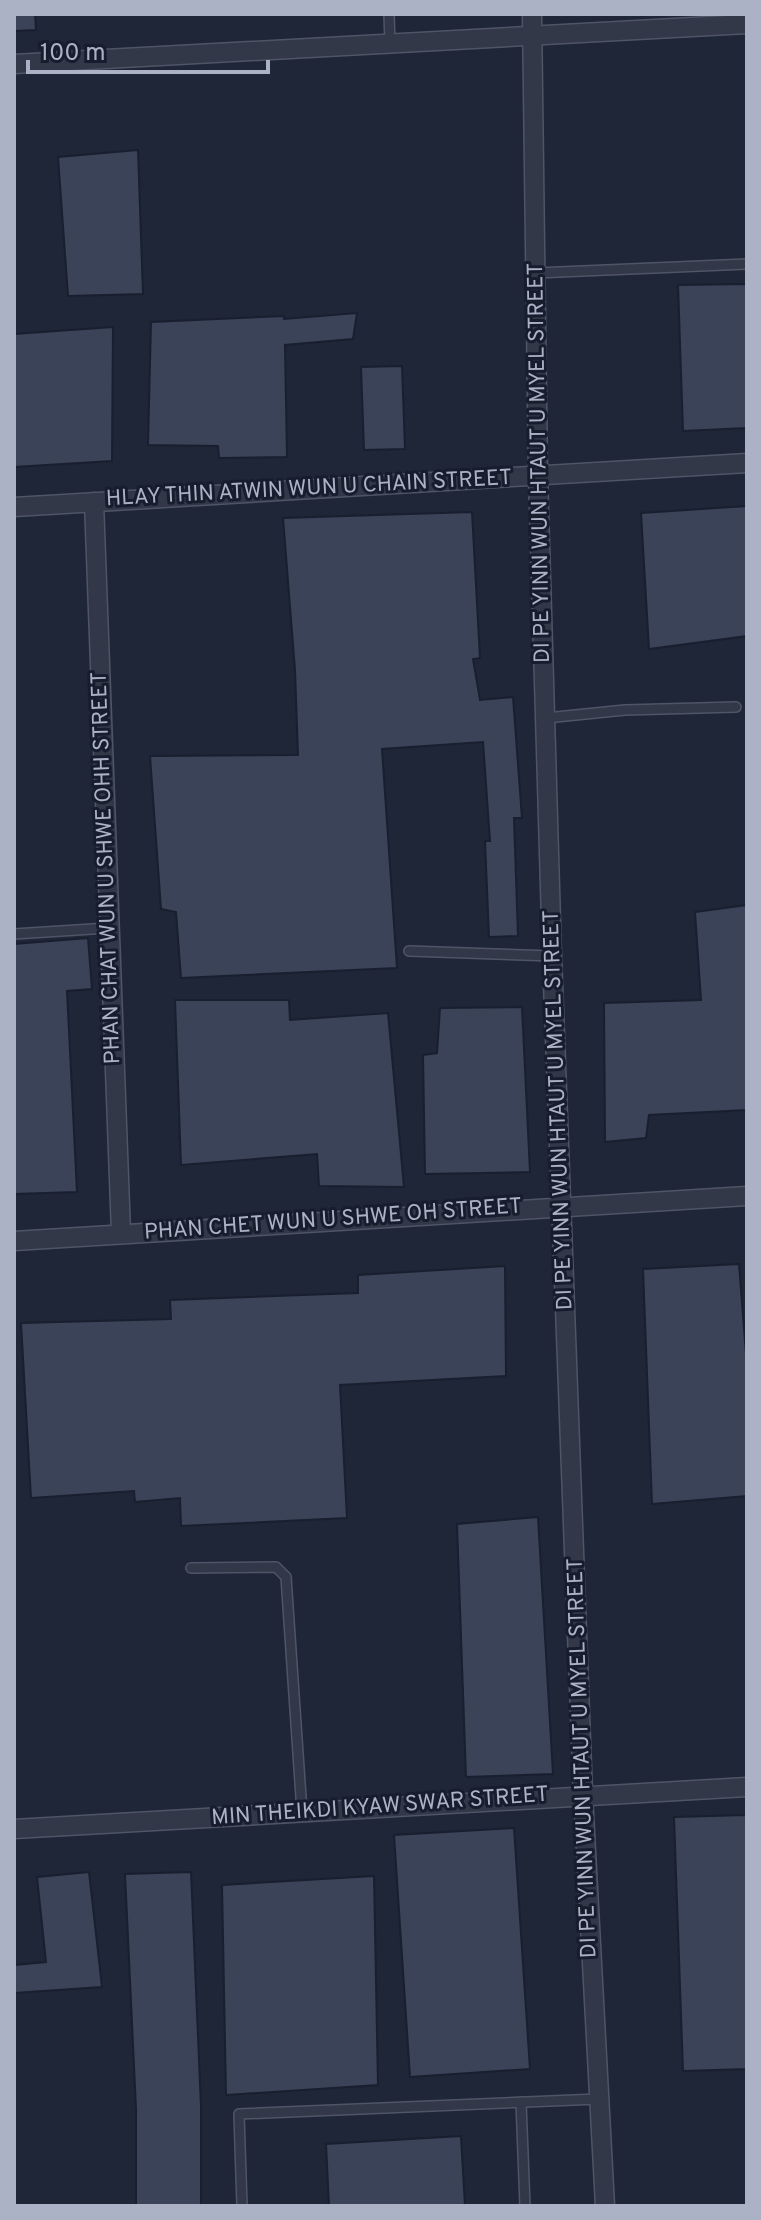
<svg xmlns="http://www.w3.org/2000/svg" width="761" height="2220" font-family="Overpass,sans-serif">
  <rect width="100%" height="100%" fill="#1e2637"/>
  <!-- building -->
  <g fill="#3a4358" stroke="#191f2e" stroke-width="2">
    <path d="M14 14H35L36 30 14 31Z"/>
    <path d="M138 150 143 294 68 296 58 157Z"/>
    <path d="M747 284V428L683 431 678 285Z"/>
    <path d="M357 313 353 339 285 345 287 457 219 458 218 446 148 445 151 322 284 316V319Z"/>
    <path d="M113 327 112 461 14 467V334Z"/>
    <path d="M402 366 405 449 364 450 361 367Z"/>
    <path d="M747 506V636L649 649 641 513Z"/>
    <path d="M472 512 480 658 473 659 480 700 513 697 522 818H514L518 936 489 937 485 841H490L483 742 382 749 397 968 181 978 176 912 161 909 150 756 298 755 295 670 283 518Z"/>
    <path d="M747 905V1110L649 1115 646 1138 605 1142 604 1003 701 1000 695 912Z"/>
    <path d="M88 938 92 989 67 991 77 1192 14 1194V944Z"/>
    <path d="M175 1000H289L290 1020 388 1013 404 1187 319 1186 317 1154 181 1165Z"/>
    <path d="M522 1007 530 1172 425 1174 423 1055 437 1053 440 1008Z"/>
    <path d="M739 1264 747 1367V1496L652 1504 643 1269Z"/>
    <path d="M505 1266 506 1376 340 1385 347 1518 181 1526 180 1498 135 1502 134 1491 31 1498 21 1323 171 1319 170 1300 358 1293V1275Z"/>
    <path d="M538 1517 553 1774 466 1777 457 1524Z"/>
    <path d="M747 1815V2069L683 2071 674 1817Z"/>
    <path d="M514 1828 530 2069 410 2077 394 1835Z"/>
    <path d="M89 1872 102 1987 14 1993V1965L46 1962 37 1877Z"/>
    <path d="M191 1872 201 2107V2206H136V2109L125 1874Z"/>
    <path d="M374 1876 378 2085 226 2095 222 1885Z"/>
    <path d="M461 2136 465 2206H329L326 2144Z"/>
  </g>
  <g fill="none" stroke-linecap="round" stroke-linejoin="round">
    <defs>
      <g id="service">
        <path d="M389 14 390 44"/>
        <path d="M536 273 747 264"/>
        <path d="M546 718 625 710 736 707"/>
        <path d="M14 934 108 928"/>
        <path d="M409 951 552 956"/>
        <path d="M191 1568 276 1567 286 1577 302 1812"/>
        <path d="M521 2102 525 2206"/>
        <path d="M242 2206 239 2114 598 2099"/>
      </g>
      <g id="minor">
        <path d="M532 14 538 475 552 956 583 1795 605 2206"/>
        <path d="M14 64 747 24"/>
        <path d="M94 502 121 1233"/>
        <path d="M14 507 747 463"/>
        <path d="M14 1241 747 1196"/>
        <path d="M14 1829 747 1787"/>
      </g>
    </defs>
    <!-- service casing -->
    <use href="#service" stroke="#4f5566" stroke-width="12"/>
    <!-- minor casing -->
    <use href="#minor" stroke="#4f5566" stroke-width="21"/>
    <!-- service -->
    <use href="#service" stroke="#323848" stroke-width="9"/>
    <!-- minor -->
    <use href="#minor" stroke="#323848" stroke-width="18"/>
  </g>
  <g text-anchor="middle" dominant-baseline="central" stroke-width="6" stroke-linejoin="round" paint-order="stroke">
    <!-- street labels -->
    <g font-size="22" fill="#abb2c5" stroke="#171d2c">
      <text transform="translate(540 463) rotate(-91)">DI PE YINN WUN HTAUT U MYEL STREET</text>
      <text transform="translate(309 489) rotate(-3)">HLAY THIN ATWIN WUN U CHAIN STREET</text>
      <text transform="translate(107 868) rotate(-92)">PHAN CHAT WUN U SHWE OHH STREET</text>
      <text transform="translate(559 1110) rotate(-92)">DI PE YINN WUN HTAUT U MYEL STREET</text>
      <text transform="translate(333 1220) rotate(-4)">PHAN CHET WUN U SHWE OH STREET</text>
      <text transform="translate(583 1758) rotate(-92)">DI PE YINN WUN HTAUT U MYEL STREET</text>
      <text transform="translate(380 1807) rotate(-4)">MIN THEIKDI KYAW SWAR STREET</text>
    </g>
  </g>
  <!-- border -->
  <rect width="761" height="2220" fill="none" stroke="#abb2c5" stroke-width="32"/>
  <!-- scale -->
  <path d="M28 60v12h240v-12" fill="none" stroke="#abb2c5" stroke-width="4"/>
  <text x="40" y="60" font-size="24" fill="#abb2c5" stroke="#171d2c" stroke-width="6" paint-order="stroke">100 m</text>
</svg>
